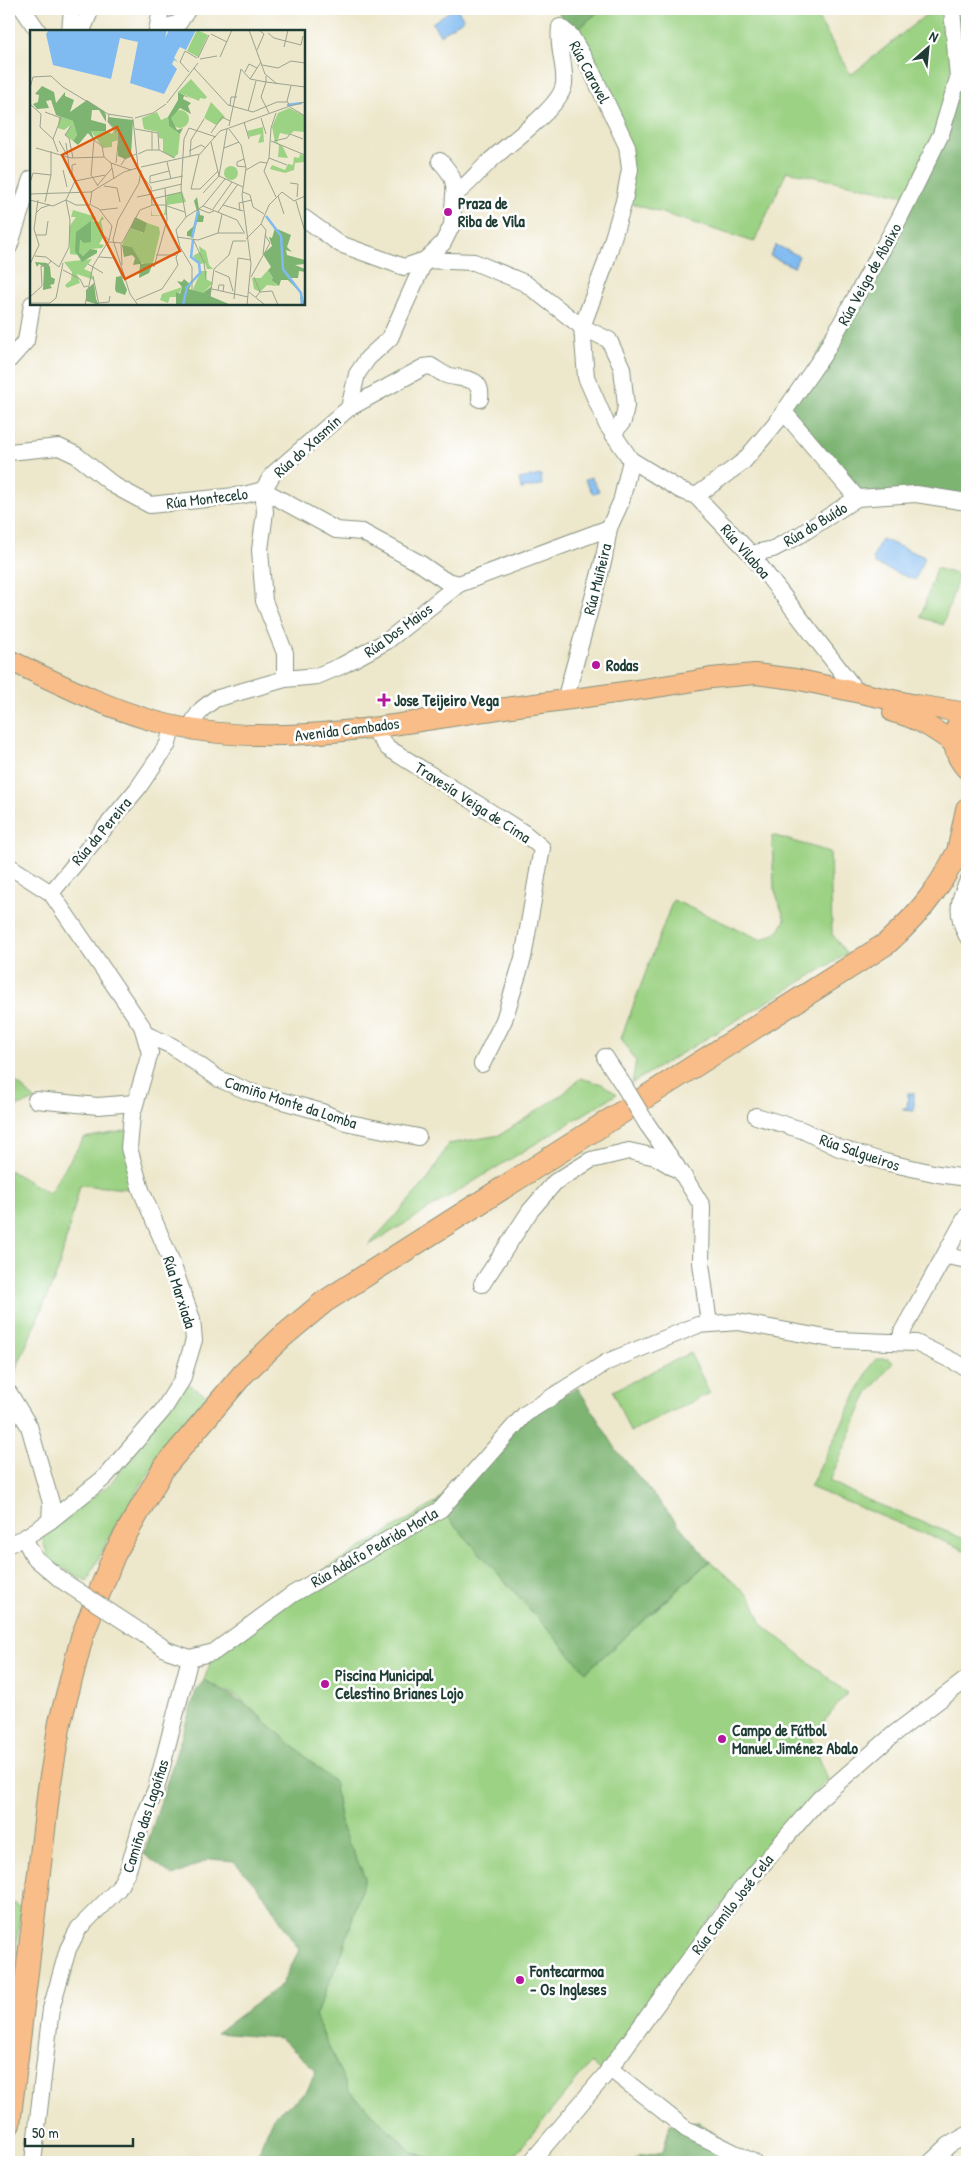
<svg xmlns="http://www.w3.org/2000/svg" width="976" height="2171" font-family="'Patrick Hand',sans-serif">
  <rect width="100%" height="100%" fill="#fff"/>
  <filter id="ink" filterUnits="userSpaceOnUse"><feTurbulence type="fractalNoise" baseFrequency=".02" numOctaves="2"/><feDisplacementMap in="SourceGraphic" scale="10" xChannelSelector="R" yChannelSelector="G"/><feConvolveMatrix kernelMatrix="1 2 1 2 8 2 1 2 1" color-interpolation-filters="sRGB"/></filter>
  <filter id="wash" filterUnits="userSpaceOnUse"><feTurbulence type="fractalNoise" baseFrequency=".0096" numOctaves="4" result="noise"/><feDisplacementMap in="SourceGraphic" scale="20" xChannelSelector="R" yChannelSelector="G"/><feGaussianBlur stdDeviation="1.12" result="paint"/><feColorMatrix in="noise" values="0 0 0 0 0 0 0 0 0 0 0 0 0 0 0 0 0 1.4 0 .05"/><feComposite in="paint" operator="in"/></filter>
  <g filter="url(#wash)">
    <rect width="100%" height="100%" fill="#ede7cb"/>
    <!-- green -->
    <g fill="#9cd284" stroke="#5e885c">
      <path d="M601 9H813L851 75 933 9H952L958 78 910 197 787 171 754 242 624 201 627 146 571 36Z"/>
      <path d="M936 568 959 575 943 625 921 617Z"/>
      <path d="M772 835 830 852 832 934 847 954 632 1083 636 1061 621 1038 673 900 762 940 779 931 785 920 774 888Z"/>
      <path d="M9 1076 36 1100 9 1109Z"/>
      <path d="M580 1078 602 1084 617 1094 368 1246 429 1178 448 1144 500 1135 563 1094Z"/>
      <path d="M130 1130 141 1190 80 1185 58 1271 9 1386V1170L49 1193 84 1138Z"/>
      <path d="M690 1353 710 1393 630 1432 613 1391Z"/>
      <path d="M876 1359H888L893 1362 868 1393 830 1481 863 1498 967 1540V1551L810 1487 871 1365Z"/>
      <path d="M182 1380 207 1396 169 1442 117 1523 87 1581 49 1561 42 1537 111 1483Z"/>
      <path d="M9 1396 19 1430 9 1433Z"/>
      <path d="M435 1503 586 1672 710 1561 752 1599 762 1624 847 1693 811 1738 828 1780 817 1789 697 1935 605 2075 591 2063 513 2157 489 2162H443L412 2152 349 2091 315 2016 343 1950 365 1878 342 1829 334 1782 238 1697 204 1680 211 1661 316 1575Z"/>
      <path d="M9 1901 21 1907 9 2010Z"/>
    </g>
    <!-- forest -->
    <g fill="#7db472" stroke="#4e7853">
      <path d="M557 9H601L571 36Z"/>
      <path d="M946 9H967V496L857 498 784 412 910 197 958 78Z"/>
      <path d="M578 1388 618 1452 709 1561 586 1672 435 1503 525 1414Z"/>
      <path d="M204 1680 244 1703 334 1782 342 1829 365 1877 343 1950 315 2016 349 2091 412 2152 443 2162H257L260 2147 273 2117 307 2091 316 2070 280 2038 216 2033 282 1984 299 1950 264 1895 234 1861 210 1859 173 1876 144 1854 196 1691Z"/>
      <path d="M699 2122 753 2162H632L639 2156 663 2151 670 2124Z"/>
    </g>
    <!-- water -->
    <g fill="#7fbaf1" stroke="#4f7c92">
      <path d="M453 9H457L464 19 440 35 432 23Z"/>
      <path d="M776 245 799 256 794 267 770 256Z"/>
      <path d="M541 475 542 485 521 489 519 479Z"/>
      <path d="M591 477 599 491 593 494 585 480Z"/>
      <path d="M881 539 925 557 915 580 875 564 873 558Z"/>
      <path d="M908 1093H914V1111L903 1110V1108H907Z"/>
    </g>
  </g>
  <g filter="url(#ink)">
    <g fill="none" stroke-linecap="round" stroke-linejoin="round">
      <defs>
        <g id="minor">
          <path d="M23 9 38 31"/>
          <path d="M157 30 179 23 188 9"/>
          <path d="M70 31 72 9"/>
          <path d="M82 31 91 9"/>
          <path d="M157 31 161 9"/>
          <path d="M440 161C450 172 456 180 454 195"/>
          <path d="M304 218 340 244 404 267 425 260 474 262 525 283 582 327 609 340 622 368 626 406 623 421 613 434"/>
          <path d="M9 247 31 179"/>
          <path d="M9 360 26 341 32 304"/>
          <path d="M349 408 424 367 431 366C436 369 441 373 446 375 462 380 483 375 480 399"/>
          <path d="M784 412 857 498"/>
          <path d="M9 452 59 447 76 455 115 486 150 505 244 495 263 490 336 530 362 532 421 564 444 580 459 584"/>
          <path d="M696 496 744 461 779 419 824 354 899 219 941 134 958 78 952 9"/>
          <path d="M751 554 773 549 800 535 857 498 916 494 967 502"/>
          <path d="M285 679V653L264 601 260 550 265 512 263 490 273 474 349 408 357 374 368 358 390 338 425 260 443 243 452 225 454 195C468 185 477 173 490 161 507 144 561 108 564 84 566 66 557 48 560 27L571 36 591 70 627 146 630 169 624 201 605 265 582 327 586 377 607 425 631 460 680 490 696 496 751 554 857 692"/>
          <path d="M565 700 604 558 609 528 621 502 631 460"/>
          <path d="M371 726 388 748 524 833 542 848 523 958 504 1020 482 1064"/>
          <path d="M191 728 194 720 202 709 215 699 285 679 317 676 341 666 387 641 459 584 609 528"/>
          <path d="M9 866 51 893 138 788 168 744 172 725"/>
          <path d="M967 883C957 902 957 916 967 936"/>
          <path d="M145 1034 172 1046 219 1079 250 1092 322 1112 345 1122 418 1137"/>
          <path d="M605 1057 624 1086"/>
          <path d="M36 1100 98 1106 135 1103"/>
          <path d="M756 1116 802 1130 839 1148 885 1162 938 1174 967 1178"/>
          <path d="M647 1124 677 1167"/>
          <path d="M946 1256 967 1260"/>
          <path d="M482 1284 530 1211 555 1182 591 1160 629 1151 656 1157 681 1172 702 1206 701 1263 709 1324"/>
          <path d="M901 1341 902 1332 967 1215"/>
          <path d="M9 1393 29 1426 51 1503 50 1521 24 1538 9 1544"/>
          <path d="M50 1521 104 1478 163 1410 182 1380 194 1340 192 1319 170 1258 141 1190 129 1148 132 1115 150 1053 142 1026 51 893"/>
          <path d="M24 1538 34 1557 61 1580"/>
          <path d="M130 1625 167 1650 190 1658 214 1652 293 1594 441 1509 525 1414 607 1362 698 1325 738 1322 837 1340 916 1343 967 1368"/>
          <path d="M609 2068 686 2129 753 2162"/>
          <path d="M33 2162 51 2009 68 1949 79 1928 118 1889 128 1870 142 1822 156 1789 190 1658"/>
          <path d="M531 2162 605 2075 738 1893 819 1799 894 1734 967 1679"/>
          <path d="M931 2162 949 2145 967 2135"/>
        </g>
        <g id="major">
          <path d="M9 660C56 682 104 707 154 721 262 752 390 725 498 709 569 699 641 691 711 678L755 674 795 679 916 705 967 713"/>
          <path d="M893 712C918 718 934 729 955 744"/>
        </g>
        <g id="highway">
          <path d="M967 714C950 730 952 752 967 768"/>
          <path d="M959 847 967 809"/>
          <path d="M9 2124 49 1788 60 1722 82 1637 114 1555 163 1469 243 1374 282 1337 324 1302 886 944C926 908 944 882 967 833"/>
        </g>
      </defs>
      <!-- minor casing -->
      <use href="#minor" stroke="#869280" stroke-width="18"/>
      <!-- major casing -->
      <use href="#major" stroke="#869280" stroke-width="22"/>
      <!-- highway casing -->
      <use href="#highway" stroke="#869280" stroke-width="24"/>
      <!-- minor -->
      <use href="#minor" stroke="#fff" stroke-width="16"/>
      <!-- major -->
      <use href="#major" stroke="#f8bd88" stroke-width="20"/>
      <!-- highway -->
      <use href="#highway" stroke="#f8bd88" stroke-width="22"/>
      <defs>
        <g id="minor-bridge">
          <path d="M624 1086 647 1124"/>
          <path d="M61 1580 130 1625"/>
        </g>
      </defs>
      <!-- minor-bridge casing -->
      <use href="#minor-bridge" stroke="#869280" stroke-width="18" stroke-linecap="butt"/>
      <!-- minor-bridge -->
      <use href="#minor-bridge" stroke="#fff" stroke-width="16"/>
    </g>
  </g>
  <!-- markers -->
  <g fill="#b5179e" stroke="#fff" stroke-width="2">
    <circle cx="448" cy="212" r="5"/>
    <circle cx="596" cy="665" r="5"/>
    <path d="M381.5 692.5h5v5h5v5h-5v5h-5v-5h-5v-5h5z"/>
    <circle cx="325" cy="1684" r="5"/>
    <circle cx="722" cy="1739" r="5"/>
    <circle cx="520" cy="1980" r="5"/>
  </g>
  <g text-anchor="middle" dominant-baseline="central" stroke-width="5" stroke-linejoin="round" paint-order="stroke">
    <!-- street labels -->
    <g font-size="16" fill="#1f3d34" stroke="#fff">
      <text transform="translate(590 72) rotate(62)">Rúa Caravel</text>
      <text transform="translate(869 274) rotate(-61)">Rúa Veiga de Abaixo</text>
      <text transform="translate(307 446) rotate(-42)">Rúa do Xasmín</text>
      <text transform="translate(207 498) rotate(-7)">Rúa Montecelo</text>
      <text transform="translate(815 524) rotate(-31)">Rúa do Buído</text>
      <text transform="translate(746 551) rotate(49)">Rúa Vilaboa</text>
      <text transform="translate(597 579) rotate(-76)">Rúa Muiñeira</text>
      <text transform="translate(398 630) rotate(-36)">Rúa Dos Maios</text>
      <text transform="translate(347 729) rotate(-7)">Avenida Cambados</text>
      <text transform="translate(473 802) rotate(33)">Travesía Veiga de Cima</text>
      <text transform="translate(101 831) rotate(-50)">Rúa da Pereira</text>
      <text transform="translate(291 1102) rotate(18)">Camiño Monte da Lomba</text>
      <text transform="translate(860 1152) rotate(19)">Rúa Salgueiros</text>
      <text transform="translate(180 1292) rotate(72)">Rúa Marxiada</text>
      <text transform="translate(374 1547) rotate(-30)">Rúa Adolfo Pedrido Morla</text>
      <text transform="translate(145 1816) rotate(-72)">Camiño das Lagoíñas</text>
      <text transform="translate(732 1904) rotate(-52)">Rúa Camilo José Cela</text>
    </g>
    <!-- poi labels -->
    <g font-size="16" font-weight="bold" fill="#1f3d34" stroke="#fff" text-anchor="start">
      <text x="458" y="203">Praza de<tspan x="458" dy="18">Riba de Vila</tspan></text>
      <text x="606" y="665">Rodas</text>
      <text x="394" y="700">Jose Teijeiro Vega</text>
      <text x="335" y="1675">Piscina Municipal<tspan x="335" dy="18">Celestino Brianes Lojo</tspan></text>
      <text x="732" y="1730">Campo de Fútbol<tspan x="732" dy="18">Manuel Jiménez Abalo</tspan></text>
      <text x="530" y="1971">Fontecarmoa<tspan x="530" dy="18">- Os Ingleses</tspan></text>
    </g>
  </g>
  <!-- overview -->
  <g transform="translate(30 30)">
    <rect width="275" height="275" fill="#ede7cb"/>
    <path d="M167 0 178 5 168 27 157 21ZM161 49 177 67 175 69 170 68 169 71 148 62ZM181 72 195 87 186 95 174 88ZM259 78 275 86V102L264 101 259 105 250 103 247 112 253 117 258 128 248 127 249 115 245 112 242 97 248 83ZM141 89a9 9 0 1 1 18 0a9 9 0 1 1-18 0ZM127 82 131 90 138 87 139 96 150 104 148 124 143 128 133 122V109L129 108 128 102 114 99 113 95 112 88ZM29 86 43 91 47 105 43 111 35 105 41 95 34 100 28 98ZM86 97 89 110 82 112V117L73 118 61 101H76L82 104ZM233 97 234 112 228 113 231 104 219 107 217 101ZM270 124 275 126 274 132 265 133 264 140 255 143 240 139 242 135 255 140 258 134 263 135 264 127 269 128ZM194 143a7 7 0 1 1 14 0a7 7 0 1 1-14 0ZM152 162 156 172 137 175V185L121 186V177L122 185H134L137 165ZM43 180 66 187 62 191 69 192 72 186 74 189 71 191 74 206 69 214 74 215 72 218 60 219 53 226 49 222 48 212 60 206 61 192 46 205 47 225 40 224 39 197 46 187H41ZM117 193 129 197 130 203 123 233 118 236 108 231 102 217 92 215 100 198 113 203ZM169 216 176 221 179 235 183 239H177L175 233 170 234 163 226 170 222ZM62 229 54 239 61 242 64 250 47 244 50 253 37 258 35 255 41 250 42 242 34 232ZM238 240 243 248 241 250 248 256 237 255 230 262 224 259 222 248H231ZM171 241H177L176 249 183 253 172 264 164 262 163 259ZM152 257 149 264 147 262 146 267H140L138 273 130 270 132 264Z" fill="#9cd284"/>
    <path d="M12 56 24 62 26 73 35 62V66L44 70 40 82 57 70 74 81 76 85V92L69 80H62L61 90 76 94V101H61L65 111 58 103 48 115 43 111 47 105 43 91 26 85 21 70 16 71 19 78 7 79 3 74 8 72 9 65 5 64ZM148 62 162 69 154 66 153 69 161 73 158 76 161 84 150 78 141 88 147 100 153 98 150 104 139 96 138 87 148 70ZM78 87 103 90 101 126 95 129 88 126V102L78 92ZM167 167 170 185 174 186 173 192H167L163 207 157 206V202L165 195 167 181 164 171ZM105 187 117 193 114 203 100 198ZM61 191V212L54 213 50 210 49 222 53 226 60 219 67 220V223L52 232 45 221 46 202ZM245 198 261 205 257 217 262 222 256 220 257 225 275 230V234L265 235 275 239V242L269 241 268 248H260L271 262 275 275H271L270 262 258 250H251L249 256 241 250 243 248 238 240 241 237 233 224 242 216 239 207 242 208ZM92 215 102 217 112 234 123 233 119 243 109 248 110 234 103 235 105 228 102 225 94 227ZM5 232 17 233 20 237 21 247 25 249 24 254 20 255 22 258 13 260 14 237 9 234 7 237ZM91 246 97 260 95 265 86 262 85 259 86 247ZM154 249 161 255 159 259 173 263 182 256 180 266 201 275H146V262L150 264 152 257 147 251 152 252ZM64 253 66 269 69 275 56 271V260Z" fill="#7db472"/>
    <path d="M19 0H137L135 8 139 0H166L156 20 150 17 148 20 144 28 148 32 144 30 142 34 147 39 134 64 100 53 108 12 90 8 81 49 23 35 16 4Z" fill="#7fbaf1"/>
    <path fill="none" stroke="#7fbaf1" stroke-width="2.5" d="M257 75 272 73M236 186 251 206 253 239 271 263 272 275M162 208 168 181M153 275 157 257 170 243 169 233 161 227 163 210"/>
    <path fill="none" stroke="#9ba38f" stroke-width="1" d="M219 0 235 44 247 54M238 3 244 8 271 15 273 6M181 4 197 12M254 17 258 0M227 20 234 4 230 1M190 27 202 0M168 28 179 5M170 29 187 26M232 35 248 38 261 31 275 33M164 38 198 75 223 82 247 72H257M159 42 150 32 155 21 167 28M215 42 219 34 227 38M236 46V52L275 57M220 49 231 32M236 52 231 67 239 83M0 58 3 47 21 46 33 57 78 84 103 88M137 73 168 33M0 74 11 84 10 97 23 109 28 122M200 76 201 67H207M260 76 257 71 261 56M260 76 275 72M260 77 275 86M218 81 226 51M15 82 31 88 23 109M246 83 241 98 239 128 234 141 246 167M79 84 78 92 89 105 86 133M105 88 123 83 136 74M231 88 236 104M103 89 108 137M214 92 219 109M41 96 35 105 39 108 43 128M199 96 211 39 220 49 236 52M199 98 260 76M105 99 128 103 129 120M199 99 211 115 216 138 212 165 221 234 217 275M181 103 192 87 200 91M29 111 37 125M241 111 275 125M244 111 257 108 260 104 273 109M181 112 189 146 213 157M6 118 41 128 74 127M194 118 209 112M122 120V102M159 121 171 115 176 118M108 124 117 120H129L145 128M169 125 161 159H170L188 141M160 126 161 110 174 89M74 127 81 133 101 140M239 128 257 135M214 129 207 132V136L216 137M137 132 141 149M81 133 84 149M91 135 95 129 106 124M111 137 170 124 190 101 199 98M33 140 37 157M216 140 230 132 237 133M112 146 121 157 122 175M189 146 197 99M42 147V135L46 134M45 151 75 145M0 153 3 143 21 145M120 153 153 146M120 153V146L139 141M260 153 268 154 267 167M67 156 82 138M68 156 61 145 64 110 72 116 74 127M74 156 87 158 90 172M122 161 152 154M213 162 220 165 223 177 234 184M173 163 189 146M0 164 61 162 94 142 107 138M248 166 254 184M107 167 122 164M122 169 152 162M0 170 23 176 36 170 46 175H60L62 161M266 171 275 202M15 172 21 145V121M61 175 69 179 82 196 79 210M193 175 213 181M137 176 155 182M173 176 207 190 214 202M169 179 179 183 184 181M183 179 202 152M70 180 88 178M210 181 209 173 222 170M188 182 208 154M6 183 11 178 20 175M156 187 173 176 195 149M188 203 192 184M6 205H16L18 191M147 207 168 210 188 203H215M163 209 174 232 176 249M216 209 231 194M78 212 92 213 110 180 123 175H137M91 214 92 235M150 217 162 237V261M233 224 236 200 231 194 239 175 252 162 264 171 275 166M126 225H146M5 226 16 227 29 237 39 217 40 190 36 170 45 151 40 143 36 113M69 227 84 228 93 249M0 234 9 215 4 199 8 170M58 234 73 243M124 237 137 190 135 158M33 240 50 249 54 257 58 256M185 241 199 247 203 261M63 246 69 275M221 247 240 213 235 205M224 247 230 262 226 267M182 259 218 267M188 260 189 255H194L193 261M219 262 235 275M230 262 242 261 248 275M0 267 12 256 11 236H17L21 231M180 267 184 239 199 225 203 211H216M204 269 208 228 221 230M106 270 132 259 148 235 146 228 150 217 146 200 156 187 151 159 154 109 159 98 186 107M0 273H20M20 273 26 268 33 233M69 273 79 272 80 266M55 275 63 236 79 210 72 204M108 275 100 264 83 210 88 190 109 153 111 140"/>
    <path fill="#de580e" fill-opacity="0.15" stroke="#de580e" stroke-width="2.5" d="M87 97 150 221 95 249 32 125Z"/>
    <rect width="275" height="275" fill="none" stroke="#1f3d34" stroke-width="2.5"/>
  </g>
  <!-- margin -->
  <rect width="976" height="2171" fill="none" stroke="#fff" stroke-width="30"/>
  <!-- north arrow -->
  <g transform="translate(928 48) rotate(27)" stroke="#ffffff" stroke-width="4" paint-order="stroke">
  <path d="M0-4L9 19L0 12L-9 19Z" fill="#1f3d34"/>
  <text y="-8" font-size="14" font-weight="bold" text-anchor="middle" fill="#1f3d34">N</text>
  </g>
  <!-- scale -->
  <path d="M25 2138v8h108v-8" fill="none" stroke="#1f3d34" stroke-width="2.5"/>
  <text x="32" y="2138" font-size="15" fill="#1f3d34" stroke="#ffffff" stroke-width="4" paint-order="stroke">50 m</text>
</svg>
